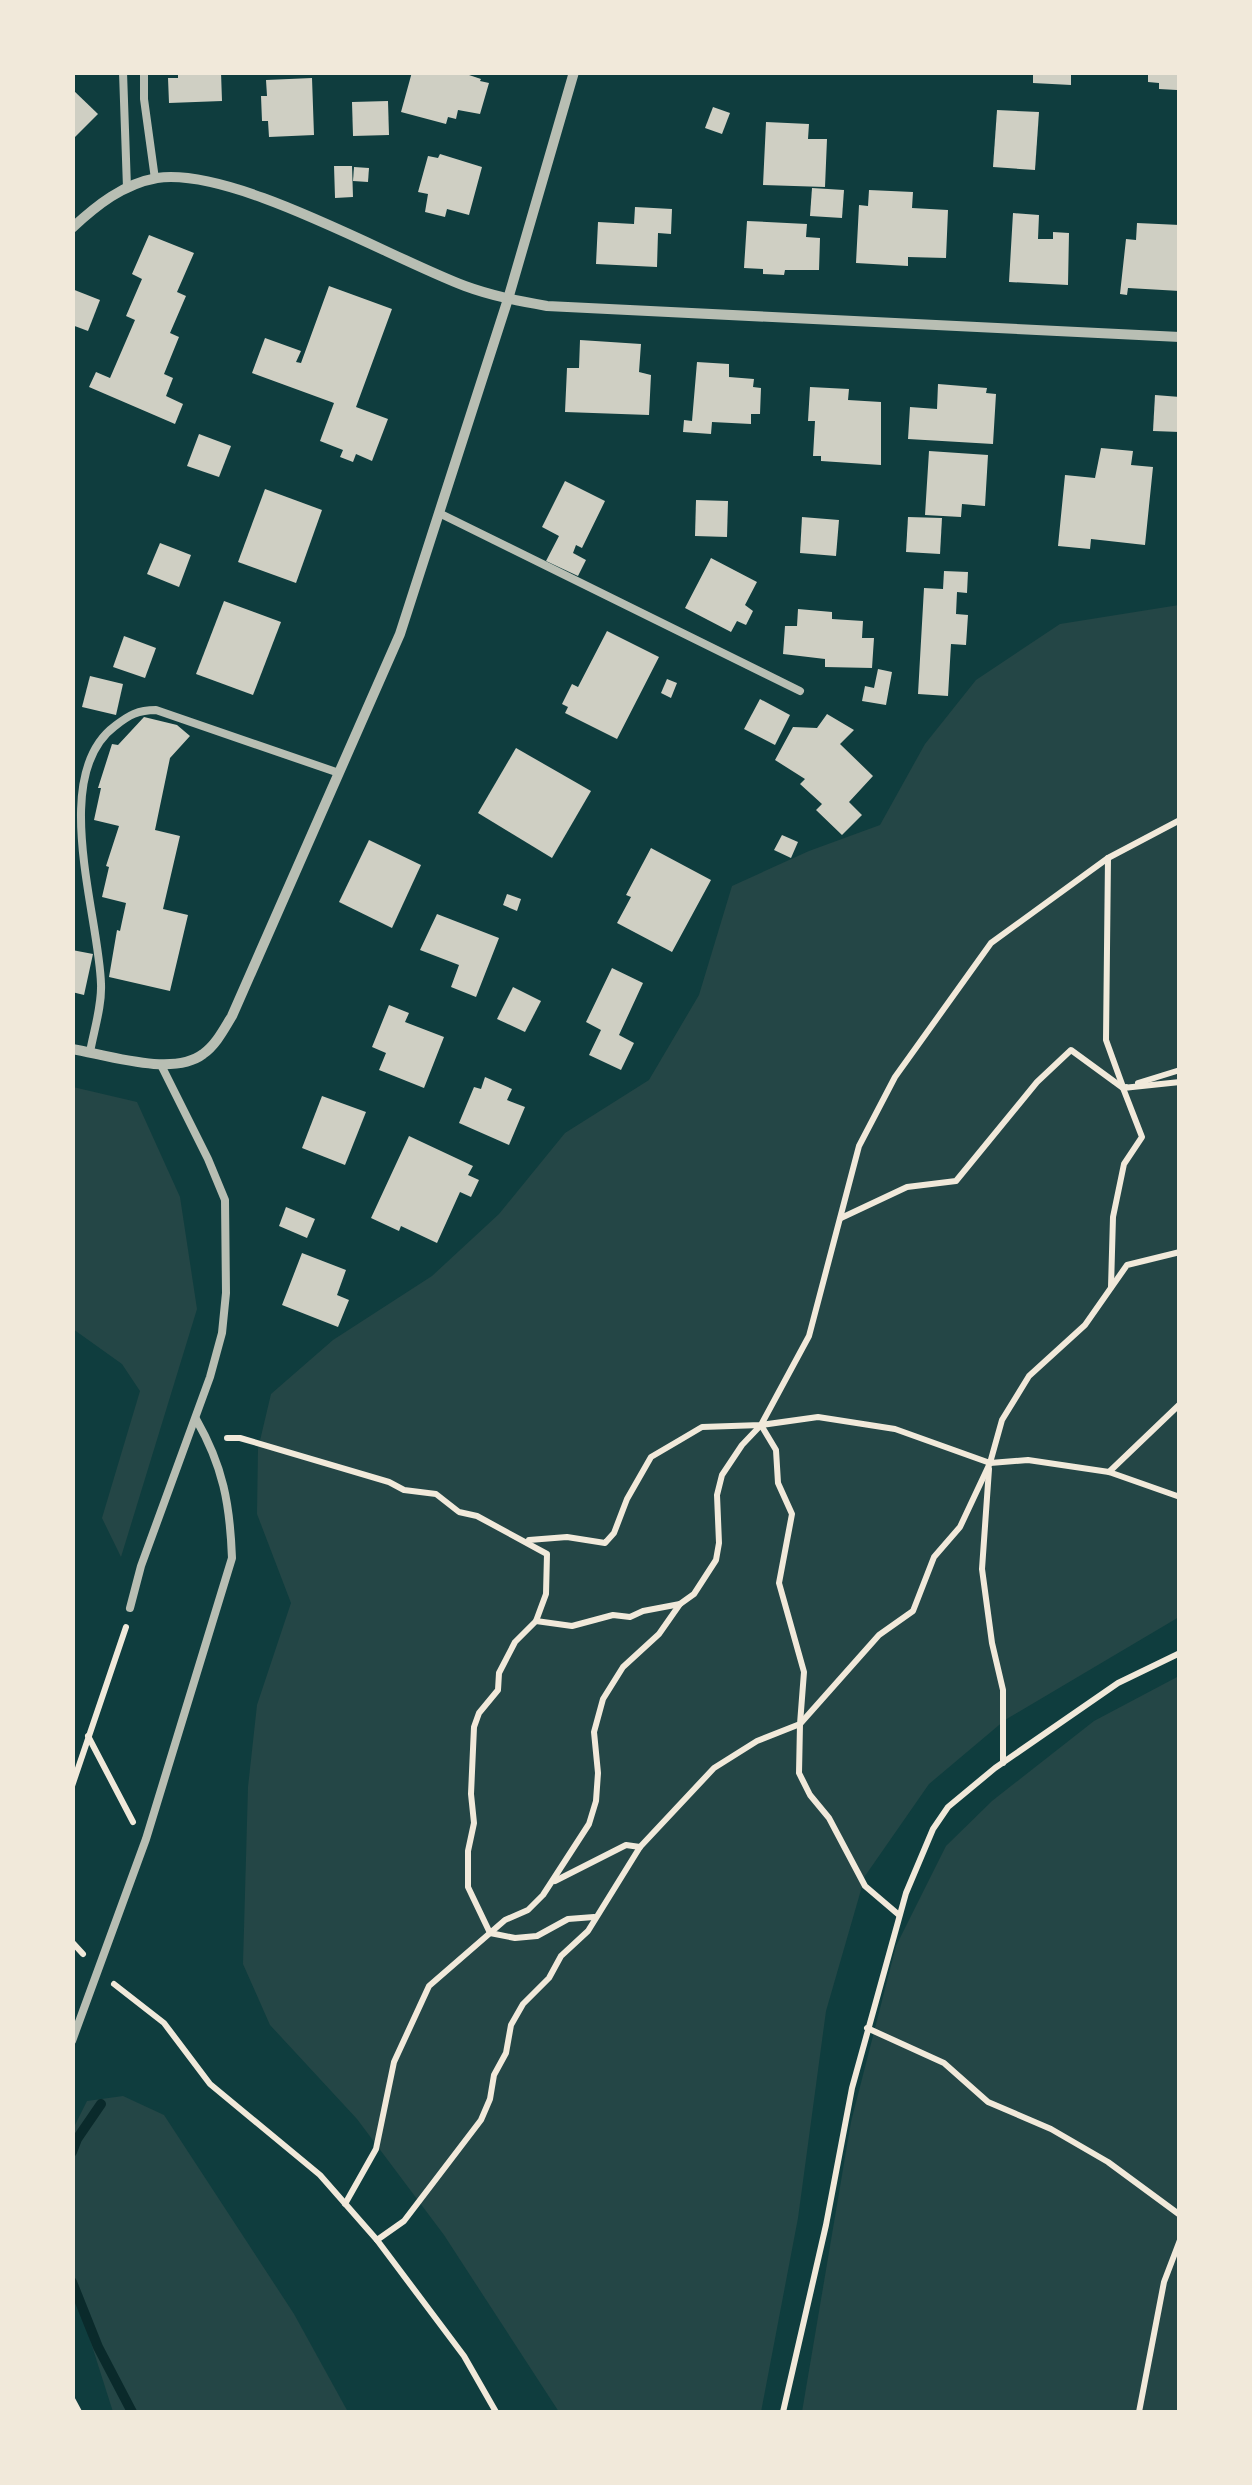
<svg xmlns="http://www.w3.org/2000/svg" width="1252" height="2485" font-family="Quicksand,sans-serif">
  <rect width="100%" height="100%" fill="#0f3d3e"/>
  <!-- green -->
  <g fill="#244646">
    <path d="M1179 605V1617L1005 1720 929 1784 865 1876 826 2011 798 2218 761 2412H559L444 2235 357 2119 270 2025 243 1964 248 1787 257 1705 291 1603 257 1514 258 1449 271 1394 333 1340 432 1276 499 1214 565 1133 649 1080 699 995 732 886 809 851 880 825 925 744 976 680 1060 624Z"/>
    <path d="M73 1087 137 1102 180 1197 197 1309 121 1557 102 1518 140 1391 122 1364 73 1329Z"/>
    <path d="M1179 1676V2412H802L851 2122 896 1946 946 1846 992 1801 1094 1721Z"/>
    <path d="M123 2096 164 2115 294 2314 348 2412H113L73 2286V2129L87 2101Z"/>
  </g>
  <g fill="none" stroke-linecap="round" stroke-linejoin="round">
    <!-- stream -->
    <g stroke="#0a2a2b" stroke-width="10">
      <path d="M72 2152 77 2139 101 2104"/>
      <path d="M72 2282 98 2347 132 2412"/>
    </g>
  </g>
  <!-- building -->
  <g fill="#cfcfc3">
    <path d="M178 72H221L222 101 169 103 168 78H178Z"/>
    <path d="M412 72H460L481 79 480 81 489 83 480 114 458 110 456 119 448 117 446 124 401 112Z"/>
    <path d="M1033 72H1071V85L1033 83Z"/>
    <path d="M1148 72H1180V86L1177 90 1159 89V83L1148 82Z"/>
    <path d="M312 78 314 135 269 137 268 121H262L261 96H267L266 80Z"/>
    <path d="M72 89 98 114 72 140Z"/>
    <path d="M388 101 389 135 353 136 352 102Z"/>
    <path d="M713 107 730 113 722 134 705 128Z"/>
    <path d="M997 110 1039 112 1035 170 993 167Z"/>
    <path d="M766 122 809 124 808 139H827L825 187 763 185Z"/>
    <path d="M440 154 482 167 469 215 447 209 445 217 425 212 428 194 418 192 428 156 438 158Z"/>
    <path d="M334 166H352L353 197 335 198Z"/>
    <path d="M354 167 369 168 368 182 353 181Z"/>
    <path d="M812 188 844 190 842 218 810 216Z"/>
    <path d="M869 190 913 192 912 208 948 210 946 258 908 257V266L856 263 859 205 868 206Z"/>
    <path d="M635 207 672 209 671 234 658 233 657 267 596 264 598 222 634 224Z"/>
    <path d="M1013 213 1039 215 1038 239H1053V232L1069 233 1068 285 1009 282Z"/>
    <path d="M747 221 807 224 806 237 820 238 819 270H785L784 275 763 274V269L744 268Z"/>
    <path d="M1137 223 1180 225V291L1128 288 1127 295 1120 294 1126 239 1136 240Z"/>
    <path d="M149 235 194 253 177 292 186 296 170 333 179 337 164 374 173 378 166 396 183 404 175 424 89 387 96 372 110 378 135 320 126 316 142 279 132 274Z"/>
    <path d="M329 286 392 309 356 407 388 419 372 461 356 454 353 462 340 457 343 450 320 441 334 403 252 373 265 338 301 351 296 362 301 363Z"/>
    <path d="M72 289 100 300 88 331 72 325Z"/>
    <path d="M580 340 641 344 639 372 651 375 649 415 565 412 567 368H579Z"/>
    <path d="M697 362 729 364V377L754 379 753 387 761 388 760 414H751V424L712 422 711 434 683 432 684 420 692 421Z"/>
    <path d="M938 384 987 388 986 393 996 394 993 444 908 439 910 407 937 409Z"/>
    <path d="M810 387 849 389 848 400 881 402V465L821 461V456H813L815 421H808Z"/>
    <path d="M1155 395 1180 397V432L1153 431Z"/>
    <path d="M199 434 231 446 219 477 187 466Z"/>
    <path d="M1101 448 1133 451 1131 465 1153 467 1145 545 1091 539 1090 549 1058 546 1065 475 1095 478Z"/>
    <path d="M929 451 988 455 985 506 962 504 961 517 925 515Z"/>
    <path d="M565 481 605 501 582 548 576 545 573 553 586 560 578 576 546 561 559 536 542 527Z"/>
    <path d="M265 489 322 510 296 583 238 562Z"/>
    <path d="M696 500 728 501 727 537 695 536Z"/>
    <path d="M802 517 839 520 836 556 800 553Z"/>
    <path d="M908 517 942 518 940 554 906 552Z"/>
    <path d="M160 543 191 555 179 587 147 574Z"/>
    <path d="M711 558 757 582 745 605 753 611 746 625 737 621 731 632 685 608Z"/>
    <path d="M944 571 968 572 967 593 957 592 956 614 968 615 966 645 951 644 948 696 918 694 924 588 943 589Z"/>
    <path d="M224 601 281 622 253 695 196 674Z"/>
    <path d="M798 609 832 612V619L863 621 862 638H874L872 668 825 667V659L783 654 785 626H797Z"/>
    <path d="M607 631 659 657 617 739 565 713 568 707 562 704 572 684 578 687Z"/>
    <path d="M124 636 156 648 145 678 113 667Z"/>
    <path d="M878 669 892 672 886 705 862 701 865 686 874 688Z"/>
    <path d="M90 676 123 684 116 715 82 707Z"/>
    <path d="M667 679 677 683 671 698 661 693Z"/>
    <path d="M760 699 790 715 775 745 744 729Z"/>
    <path d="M827 714 854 730 840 744 873 776 849 802 862 815 842 835 816 810 822 804 800 784 805 779 775 760 793 727 817 728Z"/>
    <path d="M144 717 177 725 190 736 170 758 155 830 180 836 163 909 188 915 170 991 109 977 117 930 120 931 126 903 102 897 109 867 106 866 119 826 94 820 101 788H98L112 744 118 745Z"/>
    <path d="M516 748 591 791 552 858 478 813Z"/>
    <path d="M782 835 798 842 791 858 774 850Z"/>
    <path d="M369 840 421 865 392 928 339 902Z"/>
    <path d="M651 848 711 880 672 952 617 923 631 897 626 895Z"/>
    <path d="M507 894 521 899 517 911 503 905Z"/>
    <path d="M437 914 499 938 476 997 451 987 459 965 420 950Z"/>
    <path d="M72 950 93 954 84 995 72 992Z"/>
    <path d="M612 968 643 983 619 1035 634 1043 621 1070 589 1055 601 1030 586 1022Z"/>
    <path d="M513 987 541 1001 525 1032 497 1019Z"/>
    <path d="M389 1005 409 1013 405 1022 444 1037 424 1088 379 1070 386 1053 372 1047Z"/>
    <path d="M485 1077 512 1089 507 1100 525 1107 509 1145 459 1123 474 1087 481 1089Z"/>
    <path d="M322 1096 366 1112 345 1165 302 1148Z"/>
    <path d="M409 1136 473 1166 468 1175 479 1180 471 1197 460 1192 437 1243 401 1226 399 1231 371 1218Z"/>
    <path d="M286 1207 315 1219 307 1238 279 1226Z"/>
    <path d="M302 1253 346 1270 337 1295 349 1300 338 1327 282 1305Z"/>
  </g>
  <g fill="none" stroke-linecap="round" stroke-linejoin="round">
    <!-- path -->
    <g stroke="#f1e9da" stroke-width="6">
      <path d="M1108 858 1106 1040 1123 1087"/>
      <path d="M1138 1083 1180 1070"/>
      <path d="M841 1218 907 1187 956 1181 1037 1082 1071 1050 1123 1088 1180 1082"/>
      <path d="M1111 1287 1113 1217 1124 1164 1142 1137 1123 1088 1126 1087"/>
      <path d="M227 1438H240L389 1482 404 1490 436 1494 459 1512 477 1516 547 1554 546 1594 536 1621 515 1642 499 1673 498 1690 479 1713 474 1727 471 1794 474 1823 468 1851V1887L490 1933 515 1938 537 1936 568 1919 594 1917"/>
      <path d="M989 1469 982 1569 992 1643 1003 1690V1763"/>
      <path d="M1109 1472 1180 1404"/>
      <path d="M529 1540 567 1537 605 1543 614 1533 627 1499 651 1457 680 1440 702 1427 761 1425 818 1417 895 1429 990 1463 1028 1460 1109 1472 1180 1497"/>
      <path d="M536 1621 572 1626 613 1615 630 1617 643 1611 680 1604"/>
      <path d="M88 1736 133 1822"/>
      <path d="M72 1786 126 1627"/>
      <path d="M555 1881 626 1845 640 1847"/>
      <path d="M899 1915 865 1886 829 1818 810 1795 799 1773 800 1724 879 1635 913 1611 934 1557 960 1527 990 1463 1002 1420 1029 1376 1085 1325 1127 1265 1180 1252"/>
      <path d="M72 1942 83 1954"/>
      <path d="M114 1984 164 2023 210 2084 320 2175 377 2240 464 2356 496 2412"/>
      <path d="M867 2028 944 2063 988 2102 1051 2129 1108 2162 1180 2215"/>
      <path d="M345 2204 376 2149 394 2062 429 1986 505 1920 528 1910 543 1895 589 1824 596 1801 598 1773 594 1732 603 1699 623 1667 659 1634 680 1604 694 1594 716 1560 719 1543 717 1495 722 1475 742 1445 761 1425 809 1336 859 1146 895 1077 991 943 1108 858 1180 820"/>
      <path d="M377 2240 404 2221 481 2120 490 2099 494 2075 506 2053 511 2025 523 2004 549 1978 561 1956 588 1931 640 1847 714 1768 757 1741 800 1724 804 1672 779 1583 792 1514 778 1483 776 1450 761 1425"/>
      <path d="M72 2399 79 2412"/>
      <path d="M783 2412 826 2225 852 2088 906 1893 933 1829 948 1807 995 1768 1118 1683 1180 1653"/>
      <path d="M1139 2412 1164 2282 1180 2240"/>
    </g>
    <!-- service -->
    <g stroke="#b8beb3" stroke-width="8">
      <path d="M123 72 127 188"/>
      <path d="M144 72V99L155 179"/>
      <path d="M441 514 800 691"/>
      <path d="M90 1052C94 1030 102 1006 101 984 99 915 49 775 115 726 129 715 138 710 156 710L339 773"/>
      <path d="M130 1608 141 1566 210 1377 222 1333 226 1293 225 1200 208 1159 161 1065"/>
      <path d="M72 2041 146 1839 232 1558C230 1504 223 1466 196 1419"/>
    </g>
    <!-- minor -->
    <g stroke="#b8beb3" stroke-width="10">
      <path d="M72 228C97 205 123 184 157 178 234 167 388 257 465 286 492 296 519 301 547 306L1180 337"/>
      <path d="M72 1049C107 1055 173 1077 203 1054 216 1045 224 1029 232 1016L400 634 508 299 574 72"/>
    </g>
  </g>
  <!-- border -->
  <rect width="1252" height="2485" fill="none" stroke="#f1e9da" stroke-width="150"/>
</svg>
